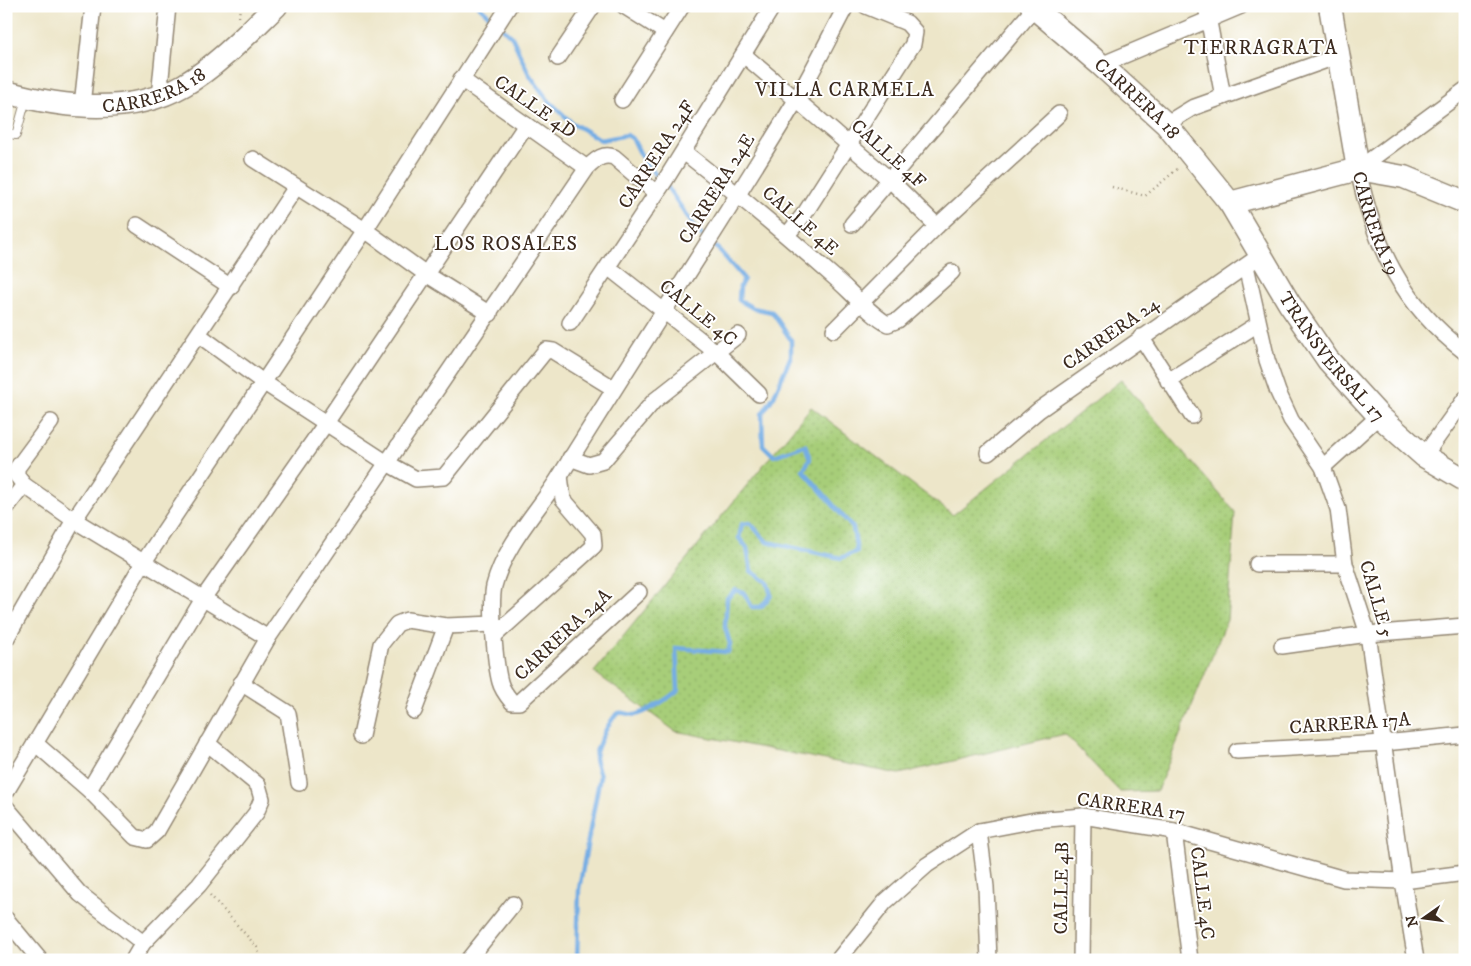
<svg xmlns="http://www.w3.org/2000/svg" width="1471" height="966" font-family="'IM FELL DW Pica',serif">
  <defs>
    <pattern id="grass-dots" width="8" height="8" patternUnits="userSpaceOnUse" patternTransform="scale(1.25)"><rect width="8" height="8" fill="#a7ce79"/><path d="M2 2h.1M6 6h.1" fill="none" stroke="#91b168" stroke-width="1.8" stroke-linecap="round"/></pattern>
  </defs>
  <rect width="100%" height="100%" fill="#fff"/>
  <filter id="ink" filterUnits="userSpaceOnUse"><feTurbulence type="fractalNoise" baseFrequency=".02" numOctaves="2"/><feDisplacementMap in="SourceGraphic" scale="10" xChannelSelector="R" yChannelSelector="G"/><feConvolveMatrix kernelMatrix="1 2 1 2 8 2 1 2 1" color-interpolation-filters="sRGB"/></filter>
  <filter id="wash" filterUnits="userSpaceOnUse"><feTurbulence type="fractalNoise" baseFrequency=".0096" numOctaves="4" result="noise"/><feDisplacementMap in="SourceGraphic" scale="20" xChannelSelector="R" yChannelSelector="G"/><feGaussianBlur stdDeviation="1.12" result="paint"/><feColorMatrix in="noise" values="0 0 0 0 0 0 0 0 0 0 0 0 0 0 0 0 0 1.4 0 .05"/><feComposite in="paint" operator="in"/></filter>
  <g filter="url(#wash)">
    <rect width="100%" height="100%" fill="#ede6c9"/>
    <!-- grass -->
    <path fill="url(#grass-dots)" stroke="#717c4c" d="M1121 380 1235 512 1227 620 1157 791 1120 792 1065 734 899 774 675 731 594 672 811 407 953 515Z"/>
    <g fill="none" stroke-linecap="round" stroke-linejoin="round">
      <!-- stream -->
      <g stroke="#75ade4" stroke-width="4.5">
        <path d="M479 6 512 37 529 74 547 99 572 123 601 140 627 135 633 139 645 163 661 180"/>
        <path d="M577 960 579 889 600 776C599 771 595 762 595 757 596 748 611 716 619 713 624 712 630 715 635 715 644 714 671 697 678 690L676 648 728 652 730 644 725 627 727 598 736 590 744 593 752 607H761L771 595 767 582 751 571 747 548 739 538 742 524 750 523 767 542 841 558 857 551 853 528 803 470 810 459 805 445 774 456 763 445 762 414 774 396 791 356V340L772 312 753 308 739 300 740 286 744 279 719 250 698 232 666 185"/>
      </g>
    </g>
  </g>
  <g filter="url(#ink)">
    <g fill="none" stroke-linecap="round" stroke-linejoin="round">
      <defs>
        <path id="lane" d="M6 133 16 135 26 99"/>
        <g id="street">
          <path d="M624 6 665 32"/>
          <path d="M1206 6 1223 97"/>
          <path d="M744 55 889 179 937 226"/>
          <path d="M558 58 593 6"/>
          <path d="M1101 65 1241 6"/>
          <path d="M461 79 587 168"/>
          <path id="s1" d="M1465 90 1358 169C1374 246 1401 303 1465 352"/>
          <path d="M159 97 168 6"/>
          <path d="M622 100 682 6"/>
          <path d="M82 105 93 6"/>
          <path d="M1166 124 1192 108 1338 56"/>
          <path d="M684 152C735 192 785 234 834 277 847 288 874 318 888 324L898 320 952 272"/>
          <path d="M253 159 365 230 426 274 490 314"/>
          <path d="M852 224 1036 6"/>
          <path d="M137 225 231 287"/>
          <path d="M787 235 805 213 913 44 915 32 907 23 866 6"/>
          <path d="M1246 266 1267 360 1278 392 1291 420 1323 467 1338 509 1345 564 1368 634 1403 881 1416 960"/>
          <path d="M608 267 717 353 759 394"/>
          <path d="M570 323 666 179 773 6"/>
          <path d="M834 330 937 226 1059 114"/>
          <path d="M199 335 263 382 387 463 416 479 444 477 546 350 553 351 613 388"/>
          <path d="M1141 337 1192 416"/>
          <path d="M1168 381 1258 324"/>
          <path d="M51 422 17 468V476L24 485 74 520 268 638"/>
          <path d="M988 453 1039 410 1254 260"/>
          <path d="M1424 456 1465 399"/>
          <path d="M570 458 589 465 603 461 654 401 738 335"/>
          <path d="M1323 467 1379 416"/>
          <path d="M6 508 24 485"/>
          <path d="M1257 564H1345"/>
          <path d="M639 592 519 702H512C507 696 502 690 500 682 495 663 490 604 494 586 505 544 538 511 560 476 637 351 719 228 795 102 813 71 829 38 846 6"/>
          <path d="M494 636 594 546 593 534 563 499 560 476"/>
          <path d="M6 639 74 520 296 187"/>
          <path d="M1282 646 1368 634 1465 626"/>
          <path d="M241 683 288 713 299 783"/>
          <path d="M414 711 446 626"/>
          <path d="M361 736 381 644 397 624 407 620 446 626 494 624"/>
          <path d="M35 743 89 790 135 837 147 840 157 831 268 638 587 168C596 160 602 153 614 157L656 193"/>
          <path d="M1237 751 1384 743 1465 735"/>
          <path d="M89 790 204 597 326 423 526 125"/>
          <path d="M6 792 143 563 365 230 509 6"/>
          <path d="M6 807 80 894 143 943"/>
          <path d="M979 831 986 887 989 960"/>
          <path d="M1174 831 1190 960"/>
          <path d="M6 919 40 960"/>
          <path d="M133 960 143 943 199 885 256 813 262 799 258 785 207 743"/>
          <path d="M468 960 513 904"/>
          <path d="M838 960 885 902 927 865 979 831 1036 820 1083 816 1174 831 1344 879 1403 881 1465 873"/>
          <path d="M1081 960 1083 816"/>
        </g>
        <g id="secondary">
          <path id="s2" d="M1032 6 1101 65 1166 124 1230 203 1289 303 1328 360 1379 416 1424 456 1465 480"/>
          <path d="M1330 6 1358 169"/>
          <path id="s3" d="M6 92C63 108 130 116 184 85 218 65 247 34 276 6"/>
          <path d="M1230 203 1358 169 1404 177 1465 202"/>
        </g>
      </defs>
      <!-- lane casing -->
      <use href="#lane" stroke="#948874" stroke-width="10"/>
      <!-- street casing -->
      <use href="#street" stroke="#948874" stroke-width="18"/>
      <!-- secondary casing -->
      <use href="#secondary" stroke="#948874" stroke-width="25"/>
      <!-- path -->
      <g stroke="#948874" stroke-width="2.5" stroke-dasharray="1 4" stroke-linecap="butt">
        <path d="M239 17 240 6"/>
        <path d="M1112 187 1145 196 1180 167"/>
        <path d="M210 895 257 947 261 960"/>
      </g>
      <!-- lane -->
      <use href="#lane" stroke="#fff" stroke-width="8"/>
      <!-- street -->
      <use href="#street" stroke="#fff" stroke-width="15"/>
      <!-- secondary -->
      <use href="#secondary" stroke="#fff" stroke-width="22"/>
    </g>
  </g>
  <g text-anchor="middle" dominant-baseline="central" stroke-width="4" stroke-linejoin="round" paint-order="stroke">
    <!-- street labels -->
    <g font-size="19" fill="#3b2a1e" stroke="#fff">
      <text stroke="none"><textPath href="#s3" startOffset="152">CARRERA 18</textPath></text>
      <text stroke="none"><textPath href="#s2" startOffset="140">CARRERA 18</textPath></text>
      <text transform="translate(535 107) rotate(35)">CALLE 4D</text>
      <text transform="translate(888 154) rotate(42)">CALLE 4F</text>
      <text transform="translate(657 155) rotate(-57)">CARRERA 24F</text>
      <text transform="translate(717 189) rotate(-58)">CARRERA 24E</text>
      <text transform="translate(800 221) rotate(41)">CALLE 4E</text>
      <text stroke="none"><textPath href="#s1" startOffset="190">CARRERA 19</textPath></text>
      <text transform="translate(698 313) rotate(39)">CALLE 4C</text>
      <text transform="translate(1111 334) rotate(-35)">CARRERA 24</text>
      <text stroke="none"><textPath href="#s2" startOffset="465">TRANSVERSAL 17</textPath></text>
      <text transform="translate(1376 599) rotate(74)">CALLE 5</text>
      <text transform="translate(563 635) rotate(-43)">CARRERA 24A</text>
      <text transform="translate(1350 724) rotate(-4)">CARRERA 17A</text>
      <text transform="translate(1131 807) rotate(8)">CARRERA 17</text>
      <text transform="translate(1062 888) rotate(-89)">CALLE 4B</text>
      <text transform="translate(1202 893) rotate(83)">CALLE 4C</text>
    </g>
    <!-- neighbourhood labels -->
    <g font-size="20" letter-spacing="1" fill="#3b2a1e" stroke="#fff">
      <text x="1261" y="48">TIERRAGRATA</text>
      <text x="845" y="90">VILLA CARMELA</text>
      <text x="506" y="244">LOS ROSALES</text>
    </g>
  </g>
  <!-- margin -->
  <rect width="1471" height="966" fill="none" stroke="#fff" stroke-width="25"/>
  <!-- north arrow -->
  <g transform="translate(1424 918) rotate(256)" stroke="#ffffff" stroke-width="4" paint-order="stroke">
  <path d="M0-4L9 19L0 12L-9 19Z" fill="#3b2a1e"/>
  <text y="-8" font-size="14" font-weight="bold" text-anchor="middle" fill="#3b2a1e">N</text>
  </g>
</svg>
